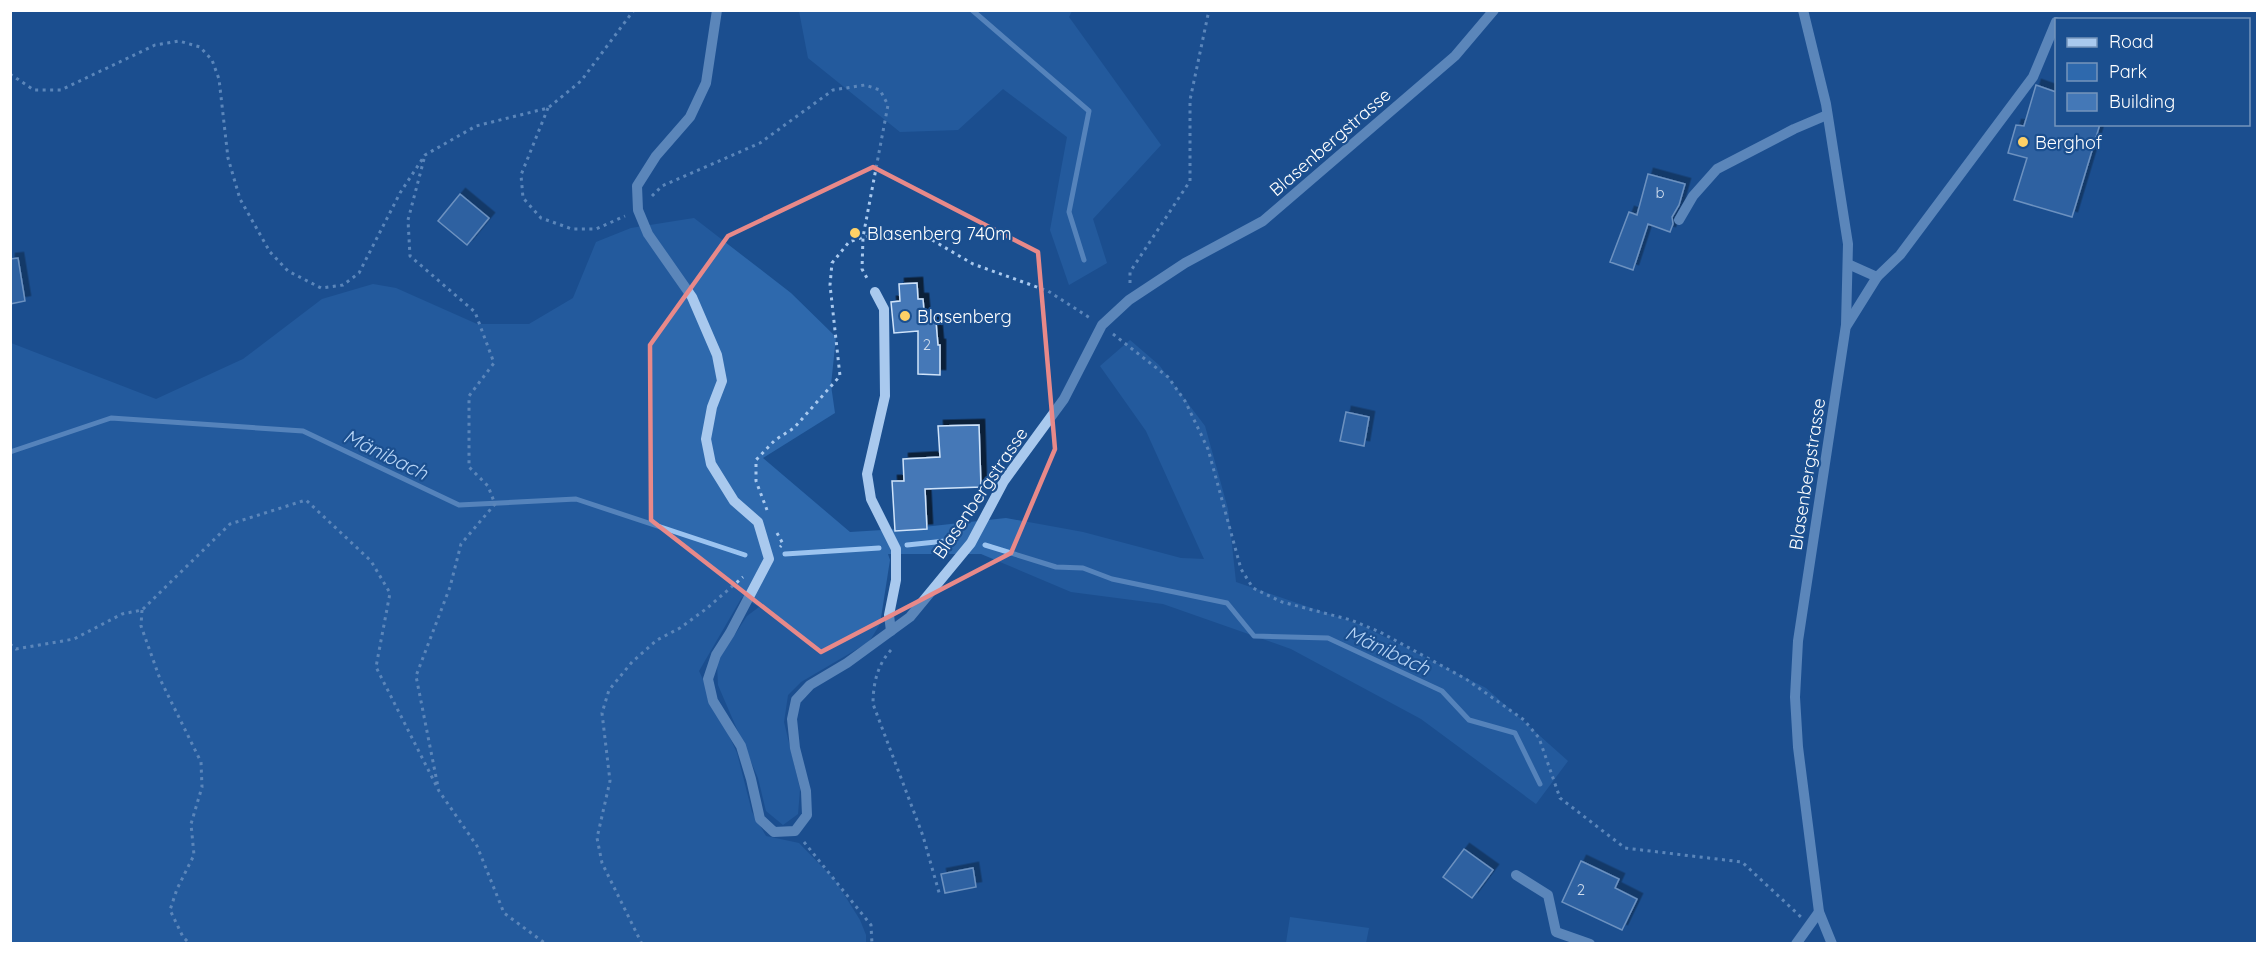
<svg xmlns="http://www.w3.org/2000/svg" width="2268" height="954" font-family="Quicksand,sans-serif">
  <defs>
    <filter id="shadow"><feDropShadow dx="5.5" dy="-5.5" stdDeviation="0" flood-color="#0009"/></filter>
  </defs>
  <rect width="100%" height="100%" fill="#1b4f8f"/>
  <!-- green -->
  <g fill="#2e69ad">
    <path d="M799 11H1072L1069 17 1161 145 1093 219 1107 263 1069 285 1050 230 1067 137 1003 89 958 130 900 132 808 58Z"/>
    <path d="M694 218 791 293 836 337 831 385 835 413 763 458 850 532 914 528 1006 518 1083 532 1181 558 1204 559 1146 431 1100 366 1130 340 1159 365 1205 426 1228 509 1236 582 1361 625 1486 688 1568 761 1536 804 1421 719 1291 649 1163 604 1071 592 981 554H888L890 560 880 624 869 642 801 682 788 695 784 722 800 789 798 814 783 825 766 811 758 778 718 685 717 662 747 616 759 607 742 597 699 671 737 753 752 812 766 836 799 843 835 880 860 920 866 935V943L11 944V343L156 399 243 359 322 299 373 284 396 288 477 324H529L573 298 596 242 631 228Z"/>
    <path d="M1290 917 1369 928 1366 943H1286Z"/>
  </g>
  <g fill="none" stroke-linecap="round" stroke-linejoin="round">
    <!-- stream -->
    <g stroke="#9cc4f0" stroke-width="5">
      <path d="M972 10 1089 111 1069 212 1084 260"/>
      <path d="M10 452 111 418 303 431 459 505 576 499 745 555"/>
      <path d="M907 545 955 540"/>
      <path d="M985 545 1056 567 1083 568 1112 579 1227 603 1254 636 1328 638 1442 691 1469 720 1515 733 1540 784"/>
      <path d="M785 554 879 548"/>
    </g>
  </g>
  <!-- building -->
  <g fill="#4478b7" stroke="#cfe3fa" stroke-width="1.5" filter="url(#shadow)">
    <path d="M2036 85 2056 92V124H2100L2072 217 2014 200 2027 158 2008 153 2016 125 2024 126Z"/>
    <path d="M1648 174 1685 184 1679 205 1672 217 1673 224 1670 232 1648 224 1633 270 1610 262 1629 212 1637 215Z"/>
    <path d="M460 194 489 218 467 245 438 221Z"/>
    <path d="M18 258 25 301 10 304V259Z"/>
    <path d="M917 283 918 299H923L925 323 936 322 938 345H940V375L918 374V331L894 333 891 302 900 301 899 284Z"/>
    <path d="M1346 412 1369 417 1364 446 1340 441Z"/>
    <path d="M979 425 981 487 925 489 927 529 895 531 892 481H904L903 459 940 457 938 426Z"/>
    <path d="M1464 849 1493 870 1472 898 1443 877Z"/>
    <path d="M1581 861 1619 879 1615 888 1637 899 1622 930 1562 902Z"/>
    <path d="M973 868 976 887 945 893 941 874Z"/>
  </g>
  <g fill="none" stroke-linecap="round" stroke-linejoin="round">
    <!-- path -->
    <g stroke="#a9c9ee" stroke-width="3" stroke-dasharray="3 4.5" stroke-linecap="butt">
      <path d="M10 74 34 90H61L155 45 179 41 200 47 212 60 219 79 228 158 240 199 270 252 288 271 321 288 343 285 359 273 400 193 425 155 476 126 548 108 581 81 634 10"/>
      <path d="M548 108 521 175 523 198 541 218 572 229H596L625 216"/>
      <path d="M424 159 408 220 410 256 475 312 494 363 469 396V467L488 486 495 504 461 544 450 587 416 676 438 787"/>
      <path d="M652 196 662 186 760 143 833 90 865 85 880 90 888 105 863 237 862 269 868 280"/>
      <path d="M1130 283V272L1190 181V100L1209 10"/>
      <path d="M1113 334 1168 377 1185 401 1208 449 1241 569 1253 588 1282 602 1351 620 1380 632 1466 679 1524 720 1539 738 1560 798 1625 848 1742 862 1801 917"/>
      <path d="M767 510 756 481V460L775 440 794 428 840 376 830 285 832 263 849 242 863 237 890 233 927 237 973 264 1048 291 1090 318"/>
      <path d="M777 533 783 544 780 547"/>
      <path d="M142 610 141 626 160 679 201 762 202 787 191 824 194 855 177 889 170 910 183 937 190 944"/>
      <path d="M10 644 16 649 74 639 122 614 142 610 230 524 306 500 371 561 390 593 376 667 439 791 477 846 504 913 546 944"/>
      <path d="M891 650C877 665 873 685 873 704L923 836 940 896"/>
      <path d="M804 842 871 925 872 944"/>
      <path d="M642 944 602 863 597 838 610 781 602 713 609 690 632 662 657 640 680 628 706 609 743 577"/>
    </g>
    <!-- minor -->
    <g stroke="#a9c9ee" stroke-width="10">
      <path d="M717 10 706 83 690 117 656 156 637 186 638 210 648 234 692 297 717 355 722 381 712 407 706 439 711 464 734 501 758 522 769 559 730 633 716 655 708 679 713 701 741 746 751 779 760 819 774 832 795 831 807 815 806 791 795 748 792 719 796 700 810 685 847 663 910 617 971 543 1004 481 1064 399 1102 325 1129 300 1185 263 1263 221 1455 56 1494 10"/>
      <path d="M1803 10 1826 104 1848 244 1846 325 1798 641 1795 697 1798 747 1819 912 1832 944"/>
      <path d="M1679 220 1693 196 1717 169 1794 129 1827 115"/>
      <path d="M1848 264 1877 277 1900 255 2033 77 2056 22"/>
      <path d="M875 292 884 309 885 396 867 474 871 499 896 549V580L889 615 891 631"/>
      <path d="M1847 325 1877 277"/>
      <path d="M1516 875 1548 895 1556 932 1590 944"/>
      <path d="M1796 944 1819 912"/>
    </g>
  </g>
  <!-- marked area -->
  <path d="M0 0H2268V954H0ZM873 167 1038 252 1055 449 1011 553 821 652 651 520 650 345 728 236Z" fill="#1b4f8f" fill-opacity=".55" fill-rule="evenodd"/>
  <path fill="none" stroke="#e88989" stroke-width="4.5" stroke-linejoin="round" d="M873 167 1038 252 1055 449 1011 553 821 652 651 520 650 345 728 236Z"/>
  <!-- markers -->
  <g fill="#ffd166" stroke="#1b4f8f" stroke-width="2">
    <circle cx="2023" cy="142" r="6"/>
    <circle cx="855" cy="233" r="6"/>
    <circle cx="905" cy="316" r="6"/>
  </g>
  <g text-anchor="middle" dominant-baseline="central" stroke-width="4.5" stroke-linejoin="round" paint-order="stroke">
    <!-- number labels -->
    <g font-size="15" fill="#d0dded">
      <text x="1660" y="192">b</text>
      <text x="927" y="344">2</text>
      <text x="1581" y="889">2</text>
    </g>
    <!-- street labels -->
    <g font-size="18" fill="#fff" stroke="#1b4f8f">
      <text transform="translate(1330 142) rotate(-41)">Blasenbergstrasse</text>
      <text transform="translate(1807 474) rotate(-81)">Blasenbergstrasse</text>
      <text transform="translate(980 493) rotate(-56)">Blasenbergstrasse</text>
    </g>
    <!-- poi labels -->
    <g font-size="18" fill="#fff" stroke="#1b4f8f" text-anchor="start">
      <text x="2035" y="142">Berghof</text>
      <text x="867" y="233">Blasenberg 740m</text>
      <text x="917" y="316">Blasenberg</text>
    </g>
    <!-- water labels -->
    <g font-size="20" font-style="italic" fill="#b5d3f5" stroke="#1b4f8f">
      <text transform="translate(386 454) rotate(26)">Mänibach</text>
      <text transform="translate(1388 650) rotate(25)">Mänibach</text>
    </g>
  </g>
  <!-- border -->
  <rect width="2268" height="954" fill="none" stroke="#ffffff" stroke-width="24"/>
  <!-- legend -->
  <rect x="2055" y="18" width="195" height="108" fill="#1b4f8f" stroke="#7695bc" stroke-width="1.5"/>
  <rect x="2067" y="38" width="30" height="9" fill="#a9c9ee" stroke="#7695bc" stroke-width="1.5"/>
  <text x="2109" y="48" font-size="18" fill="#ffffff">Road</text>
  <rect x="2067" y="63" width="30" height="18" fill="#2e69ad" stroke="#7695bc" stroke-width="1.5"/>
  <text x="2109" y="78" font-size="18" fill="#ffffff">Park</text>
  <rect x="2067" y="93" width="30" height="18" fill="#4478b7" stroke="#7695bc" stroke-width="1.5"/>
  <text x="2109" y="108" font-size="18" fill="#ffffff">Building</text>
</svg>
